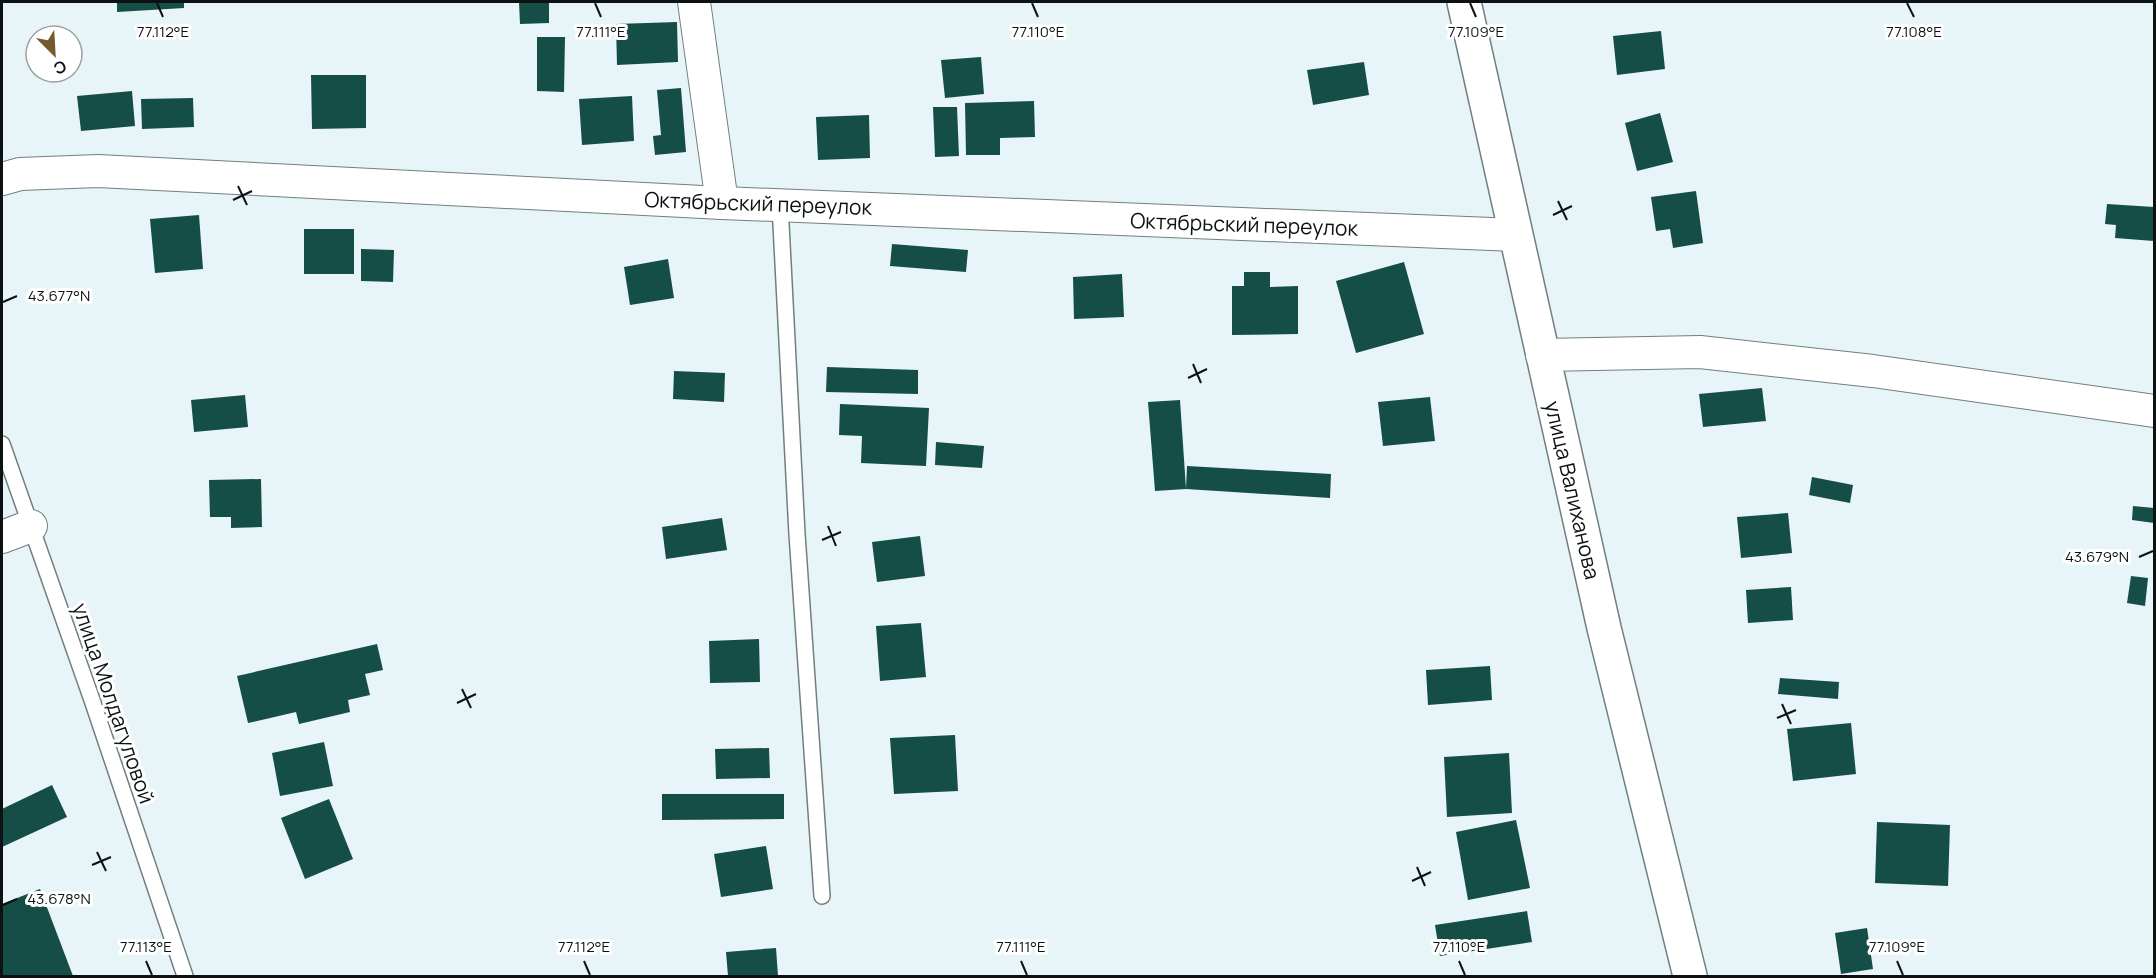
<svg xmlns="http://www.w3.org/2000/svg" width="2156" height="978" font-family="Manrope,sans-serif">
  <rect width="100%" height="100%" fill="#e7f5f8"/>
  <!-- building -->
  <g fill="#154d47">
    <path d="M117 2H184V8L117 12Z"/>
    <path d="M519 2H549V23L520 24Z"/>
    <path d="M677 22 678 62 617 65 616 24Z"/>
    <path d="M1661 31 1665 69 1617 75 1613 36Z"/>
    <path d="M537 37H565L564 92 537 91Z"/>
    <path d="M981 57 984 94 945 98 941 60Z"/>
    <path d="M1364 62 1369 95 1313 105 1307 70Z"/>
    <path d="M311 75H366V128L312 129Z"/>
    <path d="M681 88 686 152 655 155 653 136 661 135 657 90Z"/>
    <path d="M132 91 135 126 81 131 77 96Z"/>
    <path d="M632 96 634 141 582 145 579 99Z"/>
    <path d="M193 98 194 127 142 129 141 99Z"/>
    <path d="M1034 101 1035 137 1000 138V155H966L965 103Z"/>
    <path d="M933 107H957L959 156 935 157Z"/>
    <path d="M1660 113 1673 162 1637 171 1625 123Z"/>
    <path d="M869 115 870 158 818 160 816 117Z"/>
    <path d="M1696 191 1703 243 1673 248 1670 229 1656 231 1651 197Z"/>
    <path d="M2107 204 2154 207V241L2115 238 2116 225 2105 224Z"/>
    <path d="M199 215 203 269 155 273 150 219Z"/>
    <rect x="304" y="229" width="50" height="45"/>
    <path d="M892 244 968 250 966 272 890 266Z"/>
    <path d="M361 249 394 250 393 282 361 281Z"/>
    <path d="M668 259 674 298 630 305 624 267Z"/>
    <path d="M1404 262 1424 334 1356 353 1336 281Z"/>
    <path d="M1244 272H1270V287L1298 286V334L1232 335V286H1244Z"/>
    <path d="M1122 274 1124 317 1074 319 1073 277Z"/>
    <path d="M827 367 918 370V394L826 392Z"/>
    <path d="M674 371 725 373 724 402 673 399Z"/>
    <path d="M1762 388 1766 421 1703 427 1699 394Z"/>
    <path d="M245 395 248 427 194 432 191 400Z"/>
    <path d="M1430 397 1435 441 1383 446 1378 402Z"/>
    <path d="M1180 400 1186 489 1155 491 1148 402Z"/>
    <path d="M840 404 929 408 926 466 861 463 862 436 839 435Z"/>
    <path d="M936 442 984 446 982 468 935 465Z"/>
    <path d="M1187 466 1331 474 1330 498 1186 489Z"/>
    <path d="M1812 477 1853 485 1850 503 1809 495Z"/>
    <path d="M261 479 262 527 231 528V517H210L209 480Z"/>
    <path d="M2133 506 2154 508V523L2132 520Z"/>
    <path d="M1788 513 1792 553 1741 558 1737 517Z"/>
    <path d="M722 518 727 550 666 559 662 527Z"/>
    <path d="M920 536 925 576 877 582 872 542Z"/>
    <path d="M2131 576 2148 578 2145 606 2127 603Z"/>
    <path d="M1791 587 1793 620 1748 623 1746 590Z"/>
    <path d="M921 623 926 677 880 681 876 626Z"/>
    <path d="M759 639 760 682 710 683 709 641Z"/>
    <path d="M377 644 383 670 365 674 370 695 348 700 350 712 299 724 296 712 248 723 237 676Z"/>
    <path d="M1490 666 1492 700 1428 705 1426 670Z"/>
    <path d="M1780 678 1839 682 1838 699 1778 694Z"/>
    <path d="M1851 723 1856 774 1793 781 1787 729Z"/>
    <path d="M955 735 958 791 894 794 890 738Z"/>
    <path d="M324 742 333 786 280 796 272 753Z"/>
    <path d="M769 748 770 778 716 779 715 749Z"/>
    <path d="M1509 753 1512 813 1447 817 1444 757Z"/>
    <path d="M52 785 67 817 2 847V809Z"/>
    <path d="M662 794H784V819L662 820Z"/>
    <path d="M329 799 353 859 305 879 281 818Z"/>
    <path d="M1516 820 1530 888 1468 900 1456 832Z"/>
    <path d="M1877 822 1950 825 1948 886 1875 883Z"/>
    <path d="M766 846 773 889 721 897 714 854Z"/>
    <path d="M40 889 73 976H2V904Z"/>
    <path d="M1527 911 1532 942 1440 956 1435 925Z"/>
    <path d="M1867 928 1873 969 1841 974 1835 933Z"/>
    <path d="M776 948 778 976H728L726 952Z"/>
  </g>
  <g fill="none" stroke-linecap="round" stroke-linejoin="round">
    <defs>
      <g id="service">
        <path d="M780 205 797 534 822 896"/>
        <path d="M2 444 92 700 185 976"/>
      </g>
      <g id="minor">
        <path d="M694 2 722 203"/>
        <path d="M2 179 20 174 98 171 722 203 1516 235"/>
        <path d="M1542 355 1700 352 1873 371 2154 411"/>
        <path d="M2 537 31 526"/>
      </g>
      <path id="secondary" d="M1464 2 1604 628 1690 976"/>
    </defs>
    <!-- service casing -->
    <use href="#service" stroke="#727e81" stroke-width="18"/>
    <!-- minor casing -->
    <use href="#minor" stroke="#727e81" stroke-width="34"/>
    <!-- secondary casing -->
    <use href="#secondary" stroke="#727e81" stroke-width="36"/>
    <!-- service -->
    <use href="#service" stroke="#fff" stroke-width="15"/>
    <!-- minor -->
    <use href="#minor" stroke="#fff" stroke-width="32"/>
    <!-- secondary -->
    <use href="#secondary" stroke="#fff" stroke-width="33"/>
  </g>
  <!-- ticks -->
  <path fill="none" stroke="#0c1112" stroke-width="2" d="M157 3 163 17M595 3 601 17M1032 3 1038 17M1470 3 1476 17M1907 3 1914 17M238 186 247 205M233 200 252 191M1558 201 1567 220M1553 215 1572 206M3 302 17 296M1193 364 1201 383M1188 378 1207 369M828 526 836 546M822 540 841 532M2139 557 2153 551M462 689 471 708M457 703 476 694M1782 704 1791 724M1777 718 1796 710M97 852 106 871M92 865 111 857M1417 867 1425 886M1412 881 1431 872M3 905 17 899M146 961 152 975M584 961 590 975M1021 961 1027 975M1459 961 1465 975M1897 961 1903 975"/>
  <g text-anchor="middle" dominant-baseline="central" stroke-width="6" stroke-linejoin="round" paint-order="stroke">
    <!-- street labels -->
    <g font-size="21" fill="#0c1112" stroke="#fff">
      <text transform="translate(758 203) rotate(2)">Октябрьский переулок</text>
      <text transform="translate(1244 224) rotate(2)">Октябрьский переулок</text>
      <text transform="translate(1573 490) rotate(77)">улица Валиханова</text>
      <text transform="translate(114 703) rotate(71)">улица Молдагуловой</text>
    </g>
  </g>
  <g font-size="15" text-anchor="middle" fill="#0c1112" stroke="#fff" stroke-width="6" stroke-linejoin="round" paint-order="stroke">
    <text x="163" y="37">77.112°E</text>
    <text x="601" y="37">77.111°E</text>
    <text x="1038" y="37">77.110°E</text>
    <text x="1476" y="37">77.109°E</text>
    <text x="1914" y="37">77.108°E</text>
    <text x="59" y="301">43.677°N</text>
    <text x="2097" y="562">43.679°N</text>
    <text x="59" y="904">43.678°N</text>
    <text x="146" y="952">77.113°E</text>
    <text x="584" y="952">77.112°E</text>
    <text x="1021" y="952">77.111°E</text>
    <text x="1459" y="952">77.110°E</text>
    <text x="1897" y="952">77.109°E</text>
  </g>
  <!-- border -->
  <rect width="2156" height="978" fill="none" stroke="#0c1112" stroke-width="6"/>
  <!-- north arrow -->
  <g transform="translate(54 54) rotate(156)"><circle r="28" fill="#ffffff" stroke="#9ea0a0" stroke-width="1.5"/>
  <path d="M0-4.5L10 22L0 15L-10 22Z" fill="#77592e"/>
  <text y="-9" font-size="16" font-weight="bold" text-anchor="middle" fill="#0c1112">С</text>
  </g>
</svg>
